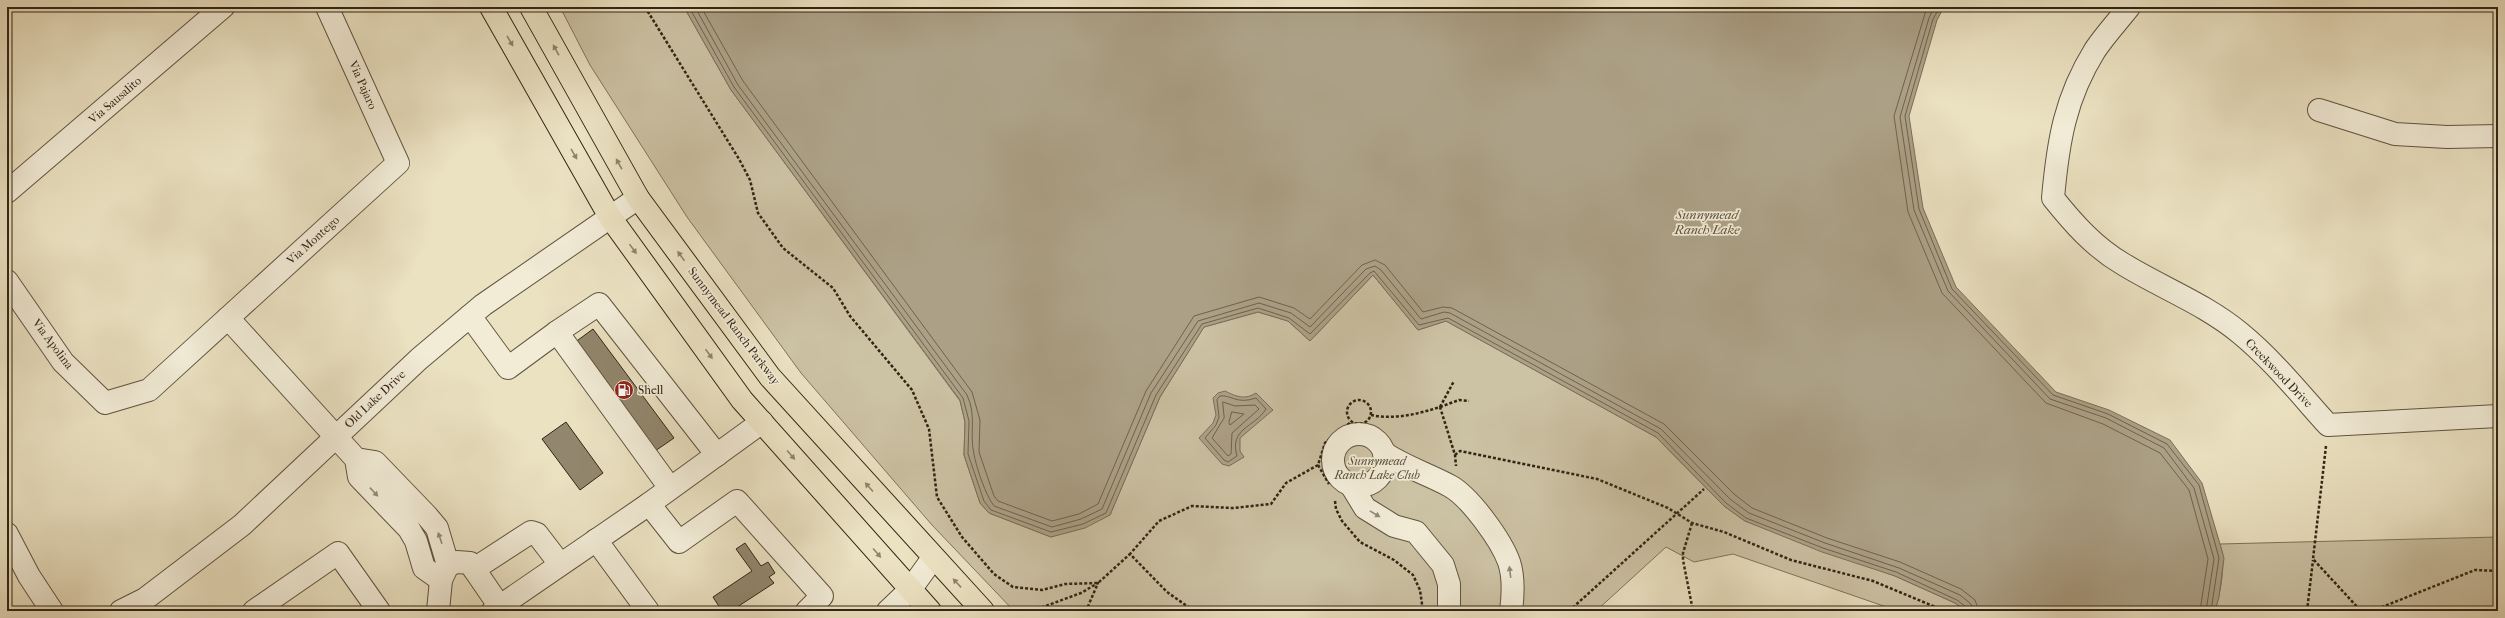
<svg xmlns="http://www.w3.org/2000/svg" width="2505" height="618" font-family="'IM FELL French Canon',serif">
  <rect width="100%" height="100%" fill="#ebe2c2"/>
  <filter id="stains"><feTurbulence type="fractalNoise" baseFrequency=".005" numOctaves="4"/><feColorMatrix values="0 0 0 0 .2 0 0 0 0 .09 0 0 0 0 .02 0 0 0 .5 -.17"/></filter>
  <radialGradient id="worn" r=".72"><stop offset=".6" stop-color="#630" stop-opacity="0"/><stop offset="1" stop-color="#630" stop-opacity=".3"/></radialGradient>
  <!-- green -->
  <g fill="#ccc2a4" stroke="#7f735c">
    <path d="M560 7H684L731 90 960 401 965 422 964 455 980 503 989 513 1051 537 1110 515 1160 397 1204 327 1258 312 1288 321 1310 341 1373 275 1418 330 1446 321 1656 437 1724 506 1745 521 1895 576 1955 603 1966 611H1898L1733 554 1694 562 1666 547 1596 611H1014L932 525 801 373 687 217 590 65Z"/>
    <path d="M2498 537V611H2215C2221 589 2226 566 2220 544Z"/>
  </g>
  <!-- water -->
  <g fill="#aca187" stroke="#7b6f59">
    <path d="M684 7H1944L1937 20 1909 116 1923 208 1956 287 2056 392 2109 410 2170 440 2202 483 2220 544 2224 558 2219 597 2215 611H1966L1955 603 1895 576 1822 552 1745 521 1724 506 1656 437 1446 321 1418 330 1373 275 1310 341 1288 321 1258 312 1204 327 1160 397 1110 515 1085 528 1051 537 989 513 980 503 964 455 965 422 960 400 731 90Z"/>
    <path d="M1225 391C1237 397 1245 400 1256 393L1273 410 1240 438V451L1244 457 1229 466 1222 464 1199 438 1213 423 1216 415 1213 398 1218 393Z"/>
  </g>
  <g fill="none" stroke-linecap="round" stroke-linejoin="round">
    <!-- shore -->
    <g stroke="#6f624e" stroke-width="1">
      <path d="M689 7 734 87 963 398 969 421 968 454 984 501 991 510 1051 532 1083 524 1106 513 1156 395 1202 324 1258 308 1289 318 1310 334 1370 273 1374 271 1419 325 1448 318 1658 433 1726 503 1746 518 1823 548 1896 572 1957 600 1966 607 1968 611"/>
      <path d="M695 7 738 85 967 395C977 416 969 434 974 454 976 467 986 496 994 506L1052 527 1081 519 1102 509 1151 393 1198 321 1259 303 1291 313 1310 327 1366 269 1375 266 1381 270 1421 319 1444 312 1450 313 1661 429 1730 499 1749 513 1825 543 1899 568 1960 595 1971 604 1973 611"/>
      <path d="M701 7 743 81 972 392 980 420 979 452 994 496 998 501 1052 521 1079 514 1098 504 1146 391 1194 316 1259 297 1294 308 1310 319 1362 265 1375 260 1385 265 1423 312 1443 307 1452 308 1664 424 1734 494 1752 508 1827 538 1900 562 1961 589 1975 600 1979 611"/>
      <path d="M1927 7 1894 116 1908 212 1942 293 2046 403 2103 424 2160 453 2189 490 2208 559 2200 611"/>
      <path d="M1934 7 1929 18 1900 117 1914 210 1948 291 2050 399 2106 418 2164 448 2194 488 2214 559 2206 611"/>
      <path d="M1940 7 1933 19 1905 116 1919 209 1952 289 2053 395 2108 414 2167 444 2199 485 2219 558 2211 611"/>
      <path d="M1220 396C1231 394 1236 405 1256 398L1266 409C1254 428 1229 428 1237 456L1228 462 1224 460 1205 438 1216 425 1219 417 1217 400Z"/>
      <path d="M1223 402 1235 406 1255 405 1259 409 1232 433 1231 454 1228 456 1212 438 1224 418Z"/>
      <path d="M1232 412 1244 414 1230 425 1229 423Z"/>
    </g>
  </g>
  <!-- building -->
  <g fill="#92876e" stroke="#322414">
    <path d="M593 329 674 438 655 451 574 343Z"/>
    <path d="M566 422 603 473 580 490 542 439Z"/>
    <path d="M745 543 761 566 768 562 775 573 769 577 774 583 731 611H722L713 597 752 571 736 549Z"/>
  </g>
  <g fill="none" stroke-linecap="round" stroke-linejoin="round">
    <defs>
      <g id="minor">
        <path d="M2129 7C2118 21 2105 35 2095 50 2065 98 2058 142 2053 198 2073 223 2094 247 2123 264 2162 288 2205 304 2240 333 2273 360 2300 394 2328 425L2498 416"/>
        <path d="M2319 110 2395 134 2447 137 2498 136"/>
        <path d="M7 192 223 7"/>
        <path d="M7 281 63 362 105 403 149 390 398 163 327 7"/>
        <path d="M470 316 508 368 557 332"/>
        <path d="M228 318 356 459 359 477 409 529 416 541 424 568 441 580 448 565 437 528 427 516 375 462 356 459"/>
        <circle cx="1359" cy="460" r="26"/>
        <path d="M1384 453C1405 467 1428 474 1450 486 1470 497 1501 540 1509 562 1514 577 1513 596 1511 611"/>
        <path d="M1351 485 1365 508 1394 526 1416 532 1443 565 1449 584V611"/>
        <path d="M670 488 557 332 599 304 717 455"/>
        <path d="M649 504 679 542 737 501 822 596 807 611"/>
        <path d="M7 534 29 576 52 611"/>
        <path d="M596 540 648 611"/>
        <path d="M448 565 457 562 470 563 474 569 531 532 537 534 560 564"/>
        <path d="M474 569 500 607"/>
        <path d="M121 611 145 599 242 525 419 359 483 305 638 198"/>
        <path d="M254 611 338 553 379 611"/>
        <path d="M438 611 441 580"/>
        <path d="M493 611 649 504 762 422"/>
        <path d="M888 611 910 590 933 558"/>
      </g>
      <g id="major">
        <path d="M491 7 610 217 742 400 930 611"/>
        <path d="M531 7 638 198 770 377 983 611"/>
      </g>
    </defs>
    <!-- minor casing -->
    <use href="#minor" stroke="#605440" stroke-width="24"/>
    <!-- major casing -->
    <use href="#major" stroke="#322414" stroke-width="24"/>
    <!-- path -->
    <g stroke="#322414" stroke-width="2.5" stroke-dasharray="3 2" stroke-linecap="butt">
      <path d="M645 7 739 159 750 180 758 213 783 248 833 288 850 316 912 390 929 429 937 497 962 537 994 574 1013 587 1042 590 1065 584 1098 583 1130 554"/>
      <circle cx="1359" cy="412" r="12"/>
      <path d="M1440 407 1459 400 1469 401"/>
      <path d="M1440 407 1454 381"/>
      <path d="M1371 415C1394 420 1418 414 1440 407L1455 455 1456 466"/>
      <path d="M2326 446 2313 559 2361 611"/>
      <path d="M1455 455 1460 451 1597 479 1668 508 1692 523 1724 532 1791 560 1873 581 1945 611"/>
      <path d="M1318 465 1329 484"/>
      <path d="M1335 501 1336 509 1342 521 1360 542 1394 560 1413 575 1420 590 1423 611"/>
      <path d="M1692 523 1683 553V560L1693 611"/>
      <path d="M1032 611 1081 593 1098 583 1086 611"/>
      <path d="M1194 611 1167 592 1130 554 1159 521 1192 506 1233 508 1271 504 1286 483 1318 465 1325 443 1351 422"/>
      <path d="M1569 611 1704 489"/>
      <path d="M2307 611 2313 560"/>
      <path d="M2372 611 2475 570 2498 571"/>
    </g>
    <!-- minor -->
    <use href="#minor" stroke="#f2ecd7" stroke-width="22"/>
    <!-- major -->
    <use href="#major" stroke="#ebe2c2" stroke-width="22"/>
  </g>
  <!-- one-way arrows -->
  <defs><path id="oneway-solid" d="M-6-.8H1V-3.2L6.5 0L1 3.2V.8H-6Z"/></defs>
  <g fill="#8e836b">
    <use href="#oneway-solid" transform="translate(510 41) rotate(60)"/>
    <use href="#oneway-solid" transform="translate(556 50) rotate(-119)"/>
    <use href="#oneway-solid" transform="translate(574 154) rotate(60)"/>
    <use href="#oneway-solid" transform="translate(619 164) rotate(-119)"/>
    <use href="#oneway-solid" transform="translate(633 249) rotate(54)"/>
    <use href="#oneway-solid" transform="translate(681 256) rotate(-126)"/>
    <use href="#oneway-solid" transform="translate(709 354) rotate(54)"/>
    <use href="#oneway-solid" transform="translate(791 455) rotate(49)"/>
    <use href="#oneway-solid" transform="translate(869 487) rotate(-132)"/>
    <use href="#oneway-solid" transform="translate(877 553) rotate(49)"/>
    <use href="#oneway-solid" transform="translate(957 583) rotate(-133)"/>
  </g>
  <g fill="#928876">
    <use href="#oneway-solid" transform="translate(374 492) rotate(47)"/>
    <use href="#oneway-solid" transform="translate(1375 514) rotate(31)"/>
    <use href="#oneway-solid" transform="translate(440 538) rotate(-109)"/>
    <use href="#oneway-solid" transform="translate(1510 572) rotate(-97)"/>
  </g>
  <!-- icons -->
  <defs>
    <symbol id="fuel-disc" viewBox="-11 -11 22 22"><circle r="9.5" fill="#8f2418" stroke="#f2ecd7"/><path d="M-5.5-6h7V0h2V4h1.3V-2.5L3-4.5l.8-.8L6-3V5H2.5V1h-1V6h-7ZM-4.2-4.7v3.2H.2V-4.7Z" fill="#fff"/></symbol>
  </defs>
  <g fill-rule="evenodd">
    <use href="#fuel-disc" x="613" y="379" width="22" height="22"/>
  </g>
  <g text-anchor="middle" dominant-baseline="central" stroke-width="3.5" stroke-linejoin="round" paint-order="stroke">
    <!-- street labels -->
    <g font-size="12" fill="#322414" stroke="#f2ecd7">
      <text transform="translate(363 85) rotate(66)">Via Pajaro</text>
      <text transform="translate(115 100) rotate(-41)">Via Sausalito</text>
      <text transform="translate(313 240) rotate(-42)">Via Montego</text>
      <text transform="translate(734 326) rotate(53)">Sunnymead Ranch Parkway</text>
      <text transform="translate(53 344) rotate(53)">Via Apolina</text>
      <text transform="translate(2279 373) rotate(46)">Creekwood Drive</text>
      <text transform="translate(375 399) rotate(-43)">Old Lake Drive</text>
    </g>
    <!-- poi labels -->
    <g font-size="12" fill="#322414" stroke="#f2ecd7" text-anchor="start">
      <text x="638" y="390">Shell</text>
    </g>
    <!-- park labels -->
    <g font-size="12" font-style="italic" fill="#584c38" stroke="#f2ecd7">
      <text x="1377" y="461">Sunnymead<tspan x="1377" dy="14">Ranch Lake Club</tspan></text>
    </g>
    <!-- water labels -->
    <g font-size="13" font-style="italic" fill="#5d503c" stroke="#f2ecd7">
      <text x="1707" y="214">Sunnymead<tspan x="1707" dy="15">Ranch Lake</tspan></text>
    </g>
  </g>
  <!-- margin -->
  <rect width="2505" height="618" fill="none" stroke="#ebe2c2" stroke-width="24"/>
  <rect x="8" y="8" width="2489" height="602" fill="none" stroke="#322414" stroke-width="2"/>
  <rect x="12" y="12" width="2481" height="594" fill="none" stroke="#322414"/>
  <rect width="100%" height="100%" filter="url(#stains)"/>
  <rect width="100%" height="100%" fill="url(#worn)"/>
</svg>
